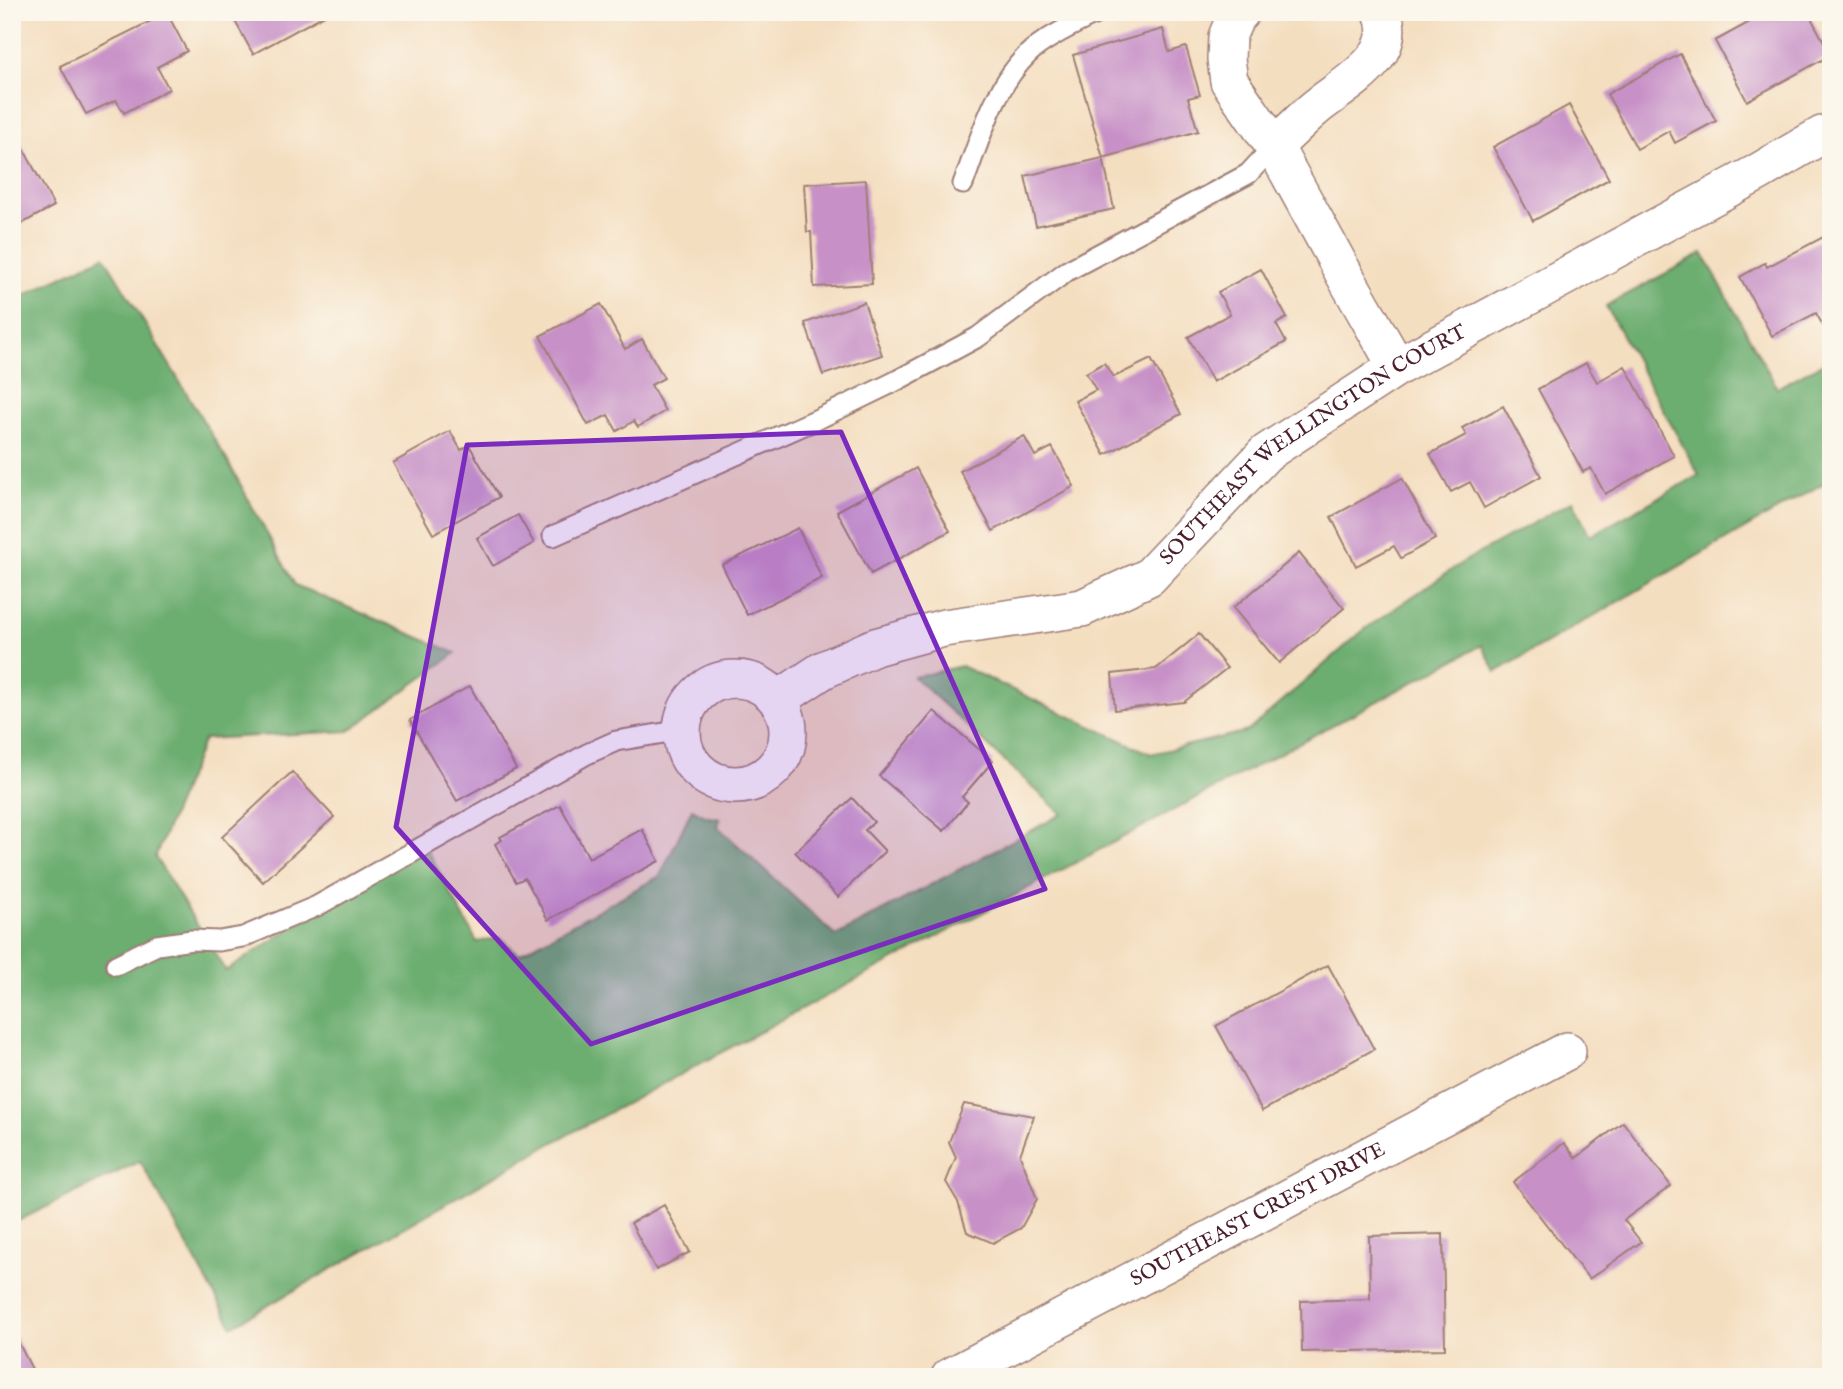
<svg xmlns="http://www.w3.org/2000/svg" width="1843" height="1389" font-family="'IM FELL English',serif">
  <rect width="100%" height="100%" fill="#fbf7ec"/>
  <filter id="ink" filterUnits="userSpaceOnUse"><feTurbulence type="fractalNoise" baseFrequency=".0143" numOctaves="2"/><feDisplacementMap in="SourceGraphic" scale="14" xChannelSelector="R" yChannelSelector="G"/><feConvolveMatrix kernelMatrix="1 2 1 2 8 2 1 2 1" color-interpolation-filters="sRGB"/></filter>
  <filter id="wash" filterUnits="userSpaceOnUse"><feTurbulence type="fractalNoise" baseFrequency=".00686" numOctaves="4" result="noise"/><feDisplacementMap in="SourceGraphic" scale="28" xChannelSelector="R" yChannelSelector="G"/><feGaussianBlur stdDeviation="1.57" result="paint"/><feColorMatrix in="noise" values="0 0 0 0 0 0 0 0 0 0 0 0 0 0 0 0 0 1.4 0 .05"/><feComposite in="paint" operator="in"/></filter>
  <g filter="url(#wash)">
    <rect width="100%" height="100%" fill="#f4dec0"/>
    <!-- forest -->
    <path fill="#6cad6f" stroke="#5b664d" stroke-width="2" d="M1703 253 1777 388 1831 359V479L1496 672 1482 645 552 1143 232 1326 140 1161 12 1224V301L104 256 228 462 295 585 456 653 349 731 204 739 155 857 226 971 395 860 424 844 477 942 500 938 519 954 660 876 692 809 705 816 720 819 718 827 836 936 1062 814 914 677 961 666 1151 754 1248 731 1365 629 1463 562 1573 501 1590 536 1699 475 1606 306Z"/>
    <g id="blocks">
      <!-- building -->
      <g fill="#c791c7">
        <path d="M230 12H330L253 54Z"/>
        <path d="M1757 12H1808L1831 55 1747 101 1715 41 1759 17Z"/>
        <path d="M167 13 187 51 157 67 169 89 124 113 116 100 86 114 60 66Z"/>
        <path d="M1163 29 1169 52 1186 47 1200 95 1188 98 1198 131 1103 158 1114 209 1036 226 1025 176 1103 158 1073 55Z"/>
        <path d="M1680 54 1716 121 1675 143 1669 131 1637 149 1607 94Z"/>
        <path d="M1569 105 1609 179 1533 221 1493 147Z"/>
        <path d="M21 144 54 206 12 229V149Z"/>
        <path d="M866 180 872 284 814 287 811 232H807L804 184Z"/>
        <path d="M1825 236 1831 246V328L1826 331 1816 313 1772 336 1740 277 1765 263 1767 267Z"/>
        <path d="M1261 269 1287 318 1276 324 1286 342 1213 382 1188 337 1230 314 1218 292Z"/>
        <path d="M864 302 882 355 823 375 805 323Z"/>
        <path d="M601 304 625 349 642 339 664 378 651 385 665 411 638 427 634 421 617 431 608 415 588 425 540 336Z"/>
        <path d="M1151 359 1181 414 1105 455 1075 401 1096 390 1086 373 1104 363 1114 377Z"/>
        <path d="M1586 363 1597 382 1625 366 1674 456 1605 494 1591 468 1583 472 1538 389Z"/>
        <path d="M1503 406 1541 476 1484 508 1470 482 1451 492 1430 454 1466 435 1462 428Z"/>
        <path d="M450 431 461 450 469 445 499 497 433 534 393 463Z"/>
        <path d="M1024 436 1035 456 1052 447 1074 486 993 531 960 471Z"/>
        <path d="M916 468 950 531 871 574 837 511Z"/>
        <path d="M1402 478 1435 539 1401 558 1394 546 1356 566 1331 517Z"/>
        <path d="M518 515 534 543 493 566 477 538Z"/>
        <path d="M798 528 822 578 747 615 722 565Z"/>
        <path d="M1299 553 1344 608 1279 663 1233 608Z"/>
        <path d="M1199 634 1227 668 1184 702 1115 710 1112 674 1156 669Z"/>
        <path d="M470 686 516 769 457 801 410 720Z"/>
        <path d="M934 711 993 761 962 797 968 802 944 831 879 776Z"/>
        <path d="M292 772 334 817 263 882 222 837Z"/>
        <path d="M852 798 874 822 865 830 885 851 838 897 795 852Z"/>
        <path d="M560 805 589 858 642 829 659 861 548 920 525 878 516 882 495 844 502 840 500 837Z"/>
        <path d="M1328 965 1374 1049 1262 1111 1216 1026Z"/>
        <path d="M964 1104 1034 1116 1020 1155 1037 1199 1021 1228 993 1243 967 1232 958 1202 946 1182 956 1157 949 1142Z"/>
        <path d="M1623 1122 1671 1186 1624 1220 1641 1242 1589 1279 1513 1182 1564 1143 1576 1158Z"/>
        <path d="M664 1205 690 1252 656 1270 631 1223Z"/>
        <path d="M1443 1234 1445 1349 1302 1352 1301 1301 1370 1299 1369 1236Z"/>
        <path d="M12 1330 36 1377H12Z"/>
      </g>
    </g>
  </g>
  <g filter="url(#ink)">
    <use href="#blocks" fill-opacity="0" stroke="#9f7e76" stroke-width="2"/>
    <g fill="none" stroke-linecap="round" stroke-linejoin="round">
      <defs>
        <g id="service">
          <path d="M963 184C980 140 993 88 1028 54 1044 38 1078 23 1099 12"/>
          <path d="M553 536 820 418 894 382 978 337 1067 271 1248 174 1274 146"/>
          <path d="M116 965 157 945 192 940 219 941 243 937 317 906 587 754 616 741 682 730"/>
        </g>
        <g id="minor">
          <path d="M1241 12 1235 18 1227 37 1226 59 1229 81 1274 146C1288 134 1300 121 1314 109 1342 85 1401 58 1382 12"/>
          <path d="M1274 146 1349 283 1397 367"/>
          <circle cx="735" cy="732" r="53"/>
          <path id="s1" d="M779 699 823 670 875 647 944 628 1082 608 1149 577 1266 453 1397 367 1757 173 1822 135 1831 132"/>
          <path id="s2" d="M950 1377 1567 1051"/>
        </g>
      </defs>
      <!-- service casing -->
      <use href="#service" stroke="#9f7e76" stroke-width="23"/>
      <!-- minor casing -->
      <use href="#minor" stroke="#9f7e76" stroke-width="40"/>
      <!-- service -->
      <use href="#service" stroke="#fff" stroke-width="19"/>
      <!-- minor -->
      <use href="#minor" stroke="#fff" stroke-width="37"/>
    </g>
  </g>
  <!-- marked area -->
  <path fill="#7b2cbf" fill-opacity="0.2" stroke="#7b2cbf" stroke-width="5" stroke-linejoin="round" d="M841 432 1045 889 591 1044 396 827 467 445Z"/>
  <g text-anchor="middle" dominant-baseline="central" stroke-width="5" stroke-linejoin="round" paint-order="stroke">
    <!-- street labels -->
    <g font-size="21" fill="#4a1f2b" stroke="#fbf7ec">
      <text stroke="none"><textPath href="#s1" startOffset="607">SOUTHEAST WELLINGTON COURT</textPath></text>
      <text stroke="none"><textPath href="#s2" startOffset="348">SOUTHEAST CREST DRIVE</textPath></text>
    </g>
  </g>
  <!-- margin -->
  <rect width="1843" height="1389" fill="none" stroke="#fbf7ec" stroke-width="42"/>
</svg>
